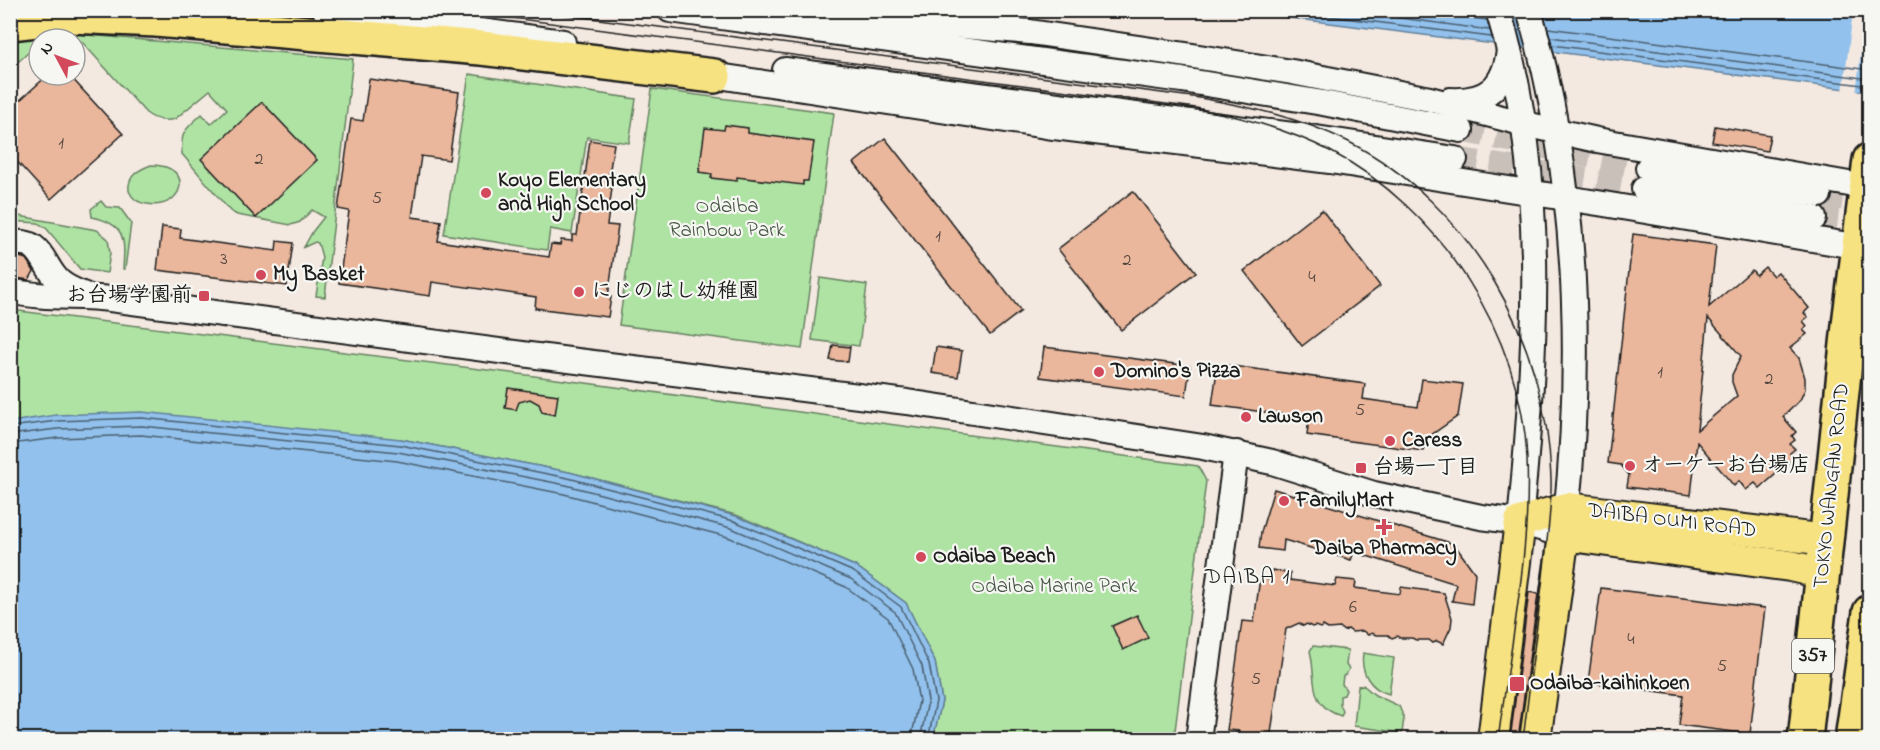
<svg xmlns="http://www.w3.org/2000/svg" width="1880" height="750" font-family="'Indie Flower','Klee One',sans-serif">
  <rect width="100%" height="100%" fill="#f4e9e1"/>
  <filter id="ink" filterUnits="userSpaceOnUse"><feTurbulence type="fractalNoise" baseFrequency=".0167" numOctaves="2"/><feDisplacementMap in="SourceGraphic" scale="12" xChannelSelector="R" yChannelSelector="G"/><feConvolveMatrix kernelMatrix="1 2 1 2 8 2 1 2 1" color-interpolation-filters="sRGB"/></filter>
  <g filter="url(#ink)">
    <!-- green -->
    <g fill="#afe3a4" stroke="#668060" stroke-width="1.5">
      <path d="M59 26 43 39H39V43L11 68V32Z"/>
      <path d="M66 33 353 59 325 297 316 296 322 257 318 243 315 242 304 247 313 231 324 217 312 210 300 222 291 225 237 215 230 211 182 154C180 131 186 129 202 114L211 124 227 109 210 90 175 119C164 122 154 119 146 113L82 42Z"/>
      <path d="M469 74 636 99 629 143 587 137 572 233 550 229 547 250 444 234Z"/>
      <path d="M652 89 834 113 802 349 619 325Z"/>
      <path d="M151 165C197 165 183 211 147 204 138 203 132 198 129 191 127 176 138 170 151 165Z"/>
      <path d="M101 201 106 207 120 208 131 223 125 269H123C125 239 126 224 92 217L91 209Z"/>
      <path d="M11 212 19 216 97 230 108 239 110 253 107 273 80 269 47 229 38 223 11 221Z"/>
      <path d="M820 278 867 285 859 346 812 340Z"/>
      <path d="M11 310 534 376 1198 466 1206 481 1174 739H933L942 701 935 662 906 603 857 567 736 515 569 472 401 439 11 423Z"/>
      <path d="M1313 646 1348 650 1346 665 1349 669 1346 675 1343 676 1342 684 1346 690 1344 695 1340 696V705L1343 711 1341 716C1306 705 1317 676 1310 651Z"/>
      <path d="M1363 653 1394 658 1389 694C1370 689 1360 672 1363 653Z"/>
      <path d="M1363 685 1375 695 1399 706 1404 718 1402 733 1354 726 1358 686Z"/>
    </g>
    <!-- water -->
    <g fill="#91c1ec" stroke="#627f99" stroke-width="1.5">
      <path d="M1235 11H1869V92Z"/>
      <path d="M142 412 401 439 569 472 736 516 857 567 906 603 935 662 942 701 933 739H11V422L56 415Z"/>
    </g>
    <!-- pier -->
    <path fill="#f4e9e1" d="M1853 11H1866L1856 94 1843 92Z"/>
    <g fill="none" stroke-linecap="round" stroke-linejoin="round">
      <!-- shore -->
      <g stroke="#4b5e6f" stroke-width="1.5">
        <path d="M1282 10 1491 37"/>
        <path d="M1341 10 1489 30"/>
        <path d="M1411 10 1487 20"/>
        <path d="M1548 28 1870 70"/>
        <path d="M1550 37 1870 79"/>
        <path d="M1552 45 1870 86"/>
        <path d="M10 427 57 421 142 418 400 445 568 478 734 521 854 572 901 607 929 664 936 701 928 740"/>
        <path d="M10 435 57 429 142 426 398 452 566 485 731 528 851 579 895 612 922 666 928 701 920 740"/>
        <path d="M10 444 58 438 141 435 397 461 564 494 728 537 846 587 888 618 913 669 919 701 911 740"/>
      </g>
    </g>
    <!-- building -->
    <g fill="#eab79c" stroke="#1c1c1c" stroke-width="1.5" fill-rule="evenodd">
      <path d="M48 75H69L123 134 51 199 10 154V109Z"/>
      <path d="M369 79 459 92 449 160 421 156 412 217 441 221 438 241 549 257 551 244 560 245 561 240 572 241V235H577L590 140 614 144 607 187 612 188 607 225 618 226 608 297H611L608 317 535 308 536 297 432 282 430 296 339 283 349 211 338 209 351 119 363 121Z"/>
      <path d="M262 102 317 160 256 218 201 159Z"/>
      <path d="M725 125 748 128V133L814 142 808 181H803V185L737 177V181L711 178 712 174 699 172 705 128 724 130Z"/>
      <path d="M1715 126 1770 135 1767 151 1712 142Z"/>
      <path d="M885 138 1021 311 990 335 854 163Z"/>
      <path d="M1133 191 1196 272 1121 330 1058 249Z"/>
      <path d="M1322 210 1380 286 1302 346 1244 271Z"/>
      <path d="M162 227 181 229 180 238 276 251 277 241 293 243 287 286 157 270Z"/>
      <path d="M1633 234 1716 245 1709 307 1752 270 1756 275 1765 267 1773 276 1778 272 1809 308 1804 313 1808 317 1803 321 1807 326 1803 330 1807 334 1790 348 1799 358 1805 378V389L1800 400 1783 417 1796 432 1792 436 1795 440 1790 444 1795 449 1790 453 1794 458 1760 488 1755 483 1746 490 1739 481 1734 486 1697 442 1691 495 1627 487 1629 475 1621 465 1608 463ZM1708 318 1741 356 1732 375V382L1737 396 1697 430Z"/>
      <path d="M20 257 26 259 34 271 29 280 10 277V261Z"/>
      <path d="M833 345 850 347 848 362 830 360Z"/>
      <path d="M936 347 962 351 958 377 932 373Z"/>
      <path d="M1044 347 1190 366 1186 396 1040 377Z"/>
      <path d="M1218 364 1365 384 1363 399 1418 407 1422 379 1463 384 1458 416 1427 438 1423 451 1307 435 1309 418 1212 405Z"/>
      <path d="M508 388 558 395 555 415 542 412 539 404 530 399 519 402 516 410 505 408Z"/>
      <path d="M1274 489 1454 544 1475 573 1472 604 1452 601 1456 584 1354 552 1351 560 1284 540 1283 551 1259 548 1261 532Z"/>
      <path d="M1272 570 1290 573V580L1335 586 1337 579 1356 581 1355 588 1400 594 1401 587 1444 593 1452 618 1451 627 1443 644 1437 641 1433 643 1429 640H1416L1412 638H1400L1397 636 1392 638 1388 635H1376L1372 633 1368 635 1363 631 1352 632 1348 629 1344 631 1340 628 1328 629 1323 626 1320 628 1315 626 1312 627 1307 624 1303 626 1299 623 1286 629 1270 740H1238L1239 731 1227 730 1242 621 1254 622 1260 578 1270 580Z"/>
      <path d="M1601 588 1765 608 1750 734 1679 725 1683 695 1588 682Z"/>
      <path d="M1529 592 1538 594 1518 740H1510Z"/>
      <path d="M1137 615 1148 638 1123 650 1112 626Z"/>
    </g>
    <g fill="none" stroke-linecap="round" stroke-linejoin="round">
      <!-- minor-tunnel -->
      <g stroke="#c9c0ba" stroke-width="24" stroke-dasharray="24 12" stroke-linecap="butt">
        <path d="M1461 130 1648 168"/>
        <path d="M1455 159 1644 189"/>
        <path d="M1819 195 1870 202"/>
        <path d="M1814 218 1870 225"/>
      </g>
      <defs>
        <g id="minor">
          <path d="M325 10 563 42"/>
          <path d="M670 10 1182 80 1323 103 1461 130"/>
          <path d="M780 10 1030 32 1193 56 1292 72 1430 99 1525 124 1597 140 1866 187"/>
          <path d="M1498 10C1549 176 1536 352 1520 522"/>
          <path d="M465 29 509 37"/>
          <path d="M785 70 1316 138 1455 159"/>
          <path d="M699 73 1046 126 1330 161 1604 204 1860 247"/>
          <path d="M1450 100C1487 102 1504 87 1509 51"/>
          <path d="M1648 168 1819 195"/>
          <path d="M1644 189 1814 218"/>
          <path d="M10 244C43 236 42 267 60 282 68 289 78 292 87 296"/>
          <path d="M10 291C43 299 77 295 110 299L537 356 907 402 1203 447 1272 462 1374 494 1481 517 1520 522 1564 535C1584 361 1578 180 1529 10"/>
          <path d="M1198 740 1236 453"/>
        </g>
        <g id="major">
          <path d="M1493 740 1520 522 1567 508 1826 540"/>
          <path d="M1535 740 1564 535 1790 566 1822 573"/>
        </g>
        <g id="highway">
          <path d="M10 23 72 16 156 20 481 48 714 76"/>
          <path d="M1805 740 1850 316 1870 160"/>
          <path d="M1852 740 1870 612"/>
        </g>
      </defs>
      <!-- minor casing -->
      <use href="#minor" stroke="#1c1c1c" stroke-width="28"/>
      <!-- major casing -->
      <use href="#major" stroke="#1c1c1c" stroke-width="34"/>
      <!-- highway casing -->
      <use href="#highway" stroke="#1c1c1c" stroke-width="38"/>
      <!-- minor -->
      <use href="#minor" stroke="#f6f6f2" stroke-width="24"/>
      <!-- major -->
      <use href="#major" stroke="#f7e281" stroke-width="30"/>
      <!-- highway -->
      <use href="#highway" stroke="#f7e281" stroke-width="33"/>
      <!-- tram -->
      <g stroke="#1c1c1c" stroke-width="1.5">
        <path d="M452 10 1196 108C1243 117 1287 129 1330 151 1440 208 1522 335 1527 459 1531 550 1510 649 1498 740"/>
        <path d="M530 10 1200 98C1251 107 1300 118 1347 141 1472 204 1547 341 1551 478 1552 511 1546 545 1543 577 1536 631 1530 685 1523 740"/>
      </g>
    </g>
  </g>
  <!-- markers -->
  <g fill="#d1495b" stroke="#f6f6f2" stroke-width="2">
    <circle cx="486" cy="193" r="6"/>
    <circle cx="261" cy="275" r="6"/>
    <circle cx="579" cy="292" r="6"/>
    <rect x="198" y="290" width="12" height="12" rx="3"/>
    <circle cx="1099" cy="372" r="6"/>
    <circle cx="1246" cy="417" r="6"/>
    <circle cx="1390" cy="441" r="6"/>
    <circle cx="1630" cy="466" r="6"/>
    <rect x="1355" y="462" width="12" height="12" rx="3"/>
    <circle cx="1284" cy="501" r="6"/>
    <path d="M1381 518h6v6h6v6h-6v6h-6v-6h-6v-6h6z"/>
    <circle cx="921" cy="557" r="6"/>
    <rect x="1509" y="676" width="16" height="16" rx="3"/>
  </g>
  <g text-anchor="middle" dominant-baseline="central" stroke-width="4.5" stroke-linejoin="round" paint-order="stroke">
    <!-- number labels -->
    <g font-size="18" fill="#50433c">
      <text x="61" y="144">1</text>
      <text x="259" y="160">2</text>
      <text x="377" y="199">5</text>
      <text x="938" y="237">1</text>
      <text x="224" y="260">3</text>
      <text x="1127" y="261">2</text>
      <text x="1312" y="278">4</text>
      <text x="1660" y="373">1</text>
      <text x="1769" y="380">2</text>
      <text x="1360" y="411">5</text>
      <text x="1353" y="608">6</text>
      <text x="1631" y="640">4</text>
      <text x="1722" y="667">5</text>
      <text x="1256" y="680">5</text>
    </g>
    <!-- shield labels -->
    <rect fill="#f6f6f2" stroke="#5d5d5c" stroke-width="1.5" x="1792" y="639" width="42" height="34" rx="4.5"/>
    <g font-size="20" font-weight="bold" fill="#1c1c1c">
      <text x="1813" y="656">357</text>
    </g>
    <!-- poi labels -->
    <g font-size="21" font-weight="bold" fill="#1c1c1c" stroke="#f6f6f2" text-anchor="start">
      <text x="498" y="181">Koyo Elementary<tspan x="498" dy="24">and High School</tspan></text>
      <text x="273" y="275">My Basket</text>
      <text x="591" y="292">にじのはし幼稚園</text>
      <text x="192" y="296" text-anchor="end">お台場学園前</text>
      <text x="1111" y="372">Domino's Pizza</text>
      <text x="1258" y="417">Lawson</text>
      <text x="1402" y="441">Caress</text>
      <text x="1642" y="466">オーケーお台場店</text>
      <text x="1373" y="468">台場一丁目</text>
      <text x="1296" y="501">FamilyMart</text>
      <text x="1384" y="549" text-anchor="middle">Daiba Pharmacy</text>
      <text x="933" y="557">Odaiba Beach</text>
      <text x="1530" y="684">Odaiba-kaihinkoen</text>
    </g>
    <!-- park labels -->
    <g font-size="21" fill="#485845" stroke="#f6f6f2">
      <text x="727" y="207">Odaiba<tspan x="727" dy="24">Rainbow Park</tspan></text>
      <text x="1054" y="587">Odaiba Marine Park</text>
    </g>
    <!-- street labels -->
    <g font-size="21" fill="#1c1c1c" stroke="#f6f6f2">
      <text transform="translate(1832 486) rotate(-84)">TOKYO WANGAN ROAD</text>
      <text transform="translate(1672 521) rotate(7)">DAIBA OUMI ROAD</text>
    </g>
    <!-- neighbourhood labels -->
    <g font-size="22" letter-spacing="1.5" fill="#1c1c1c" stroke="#f6f6f2">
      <text x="1248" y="578">DAIBA 1</text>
    </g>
  </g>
  <!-- margin -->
  <rect width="1880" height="750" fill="none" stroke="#f6f6f2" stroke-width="36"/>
  <rect x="18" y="18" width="1844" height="714" fill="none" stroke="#1c1c1c" stroke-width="2" filter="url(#ink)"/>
  <!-- north arrow -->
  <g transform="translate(57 57) rotate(311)"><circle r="28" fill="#f6f6f2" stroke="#9f9f9c" stroke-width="1.5"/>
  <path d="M0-4.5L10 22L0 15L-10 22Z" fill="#d1495b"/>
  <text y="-9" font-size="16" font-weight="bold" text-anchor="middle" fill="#1c1c1c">N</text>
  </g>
</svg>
